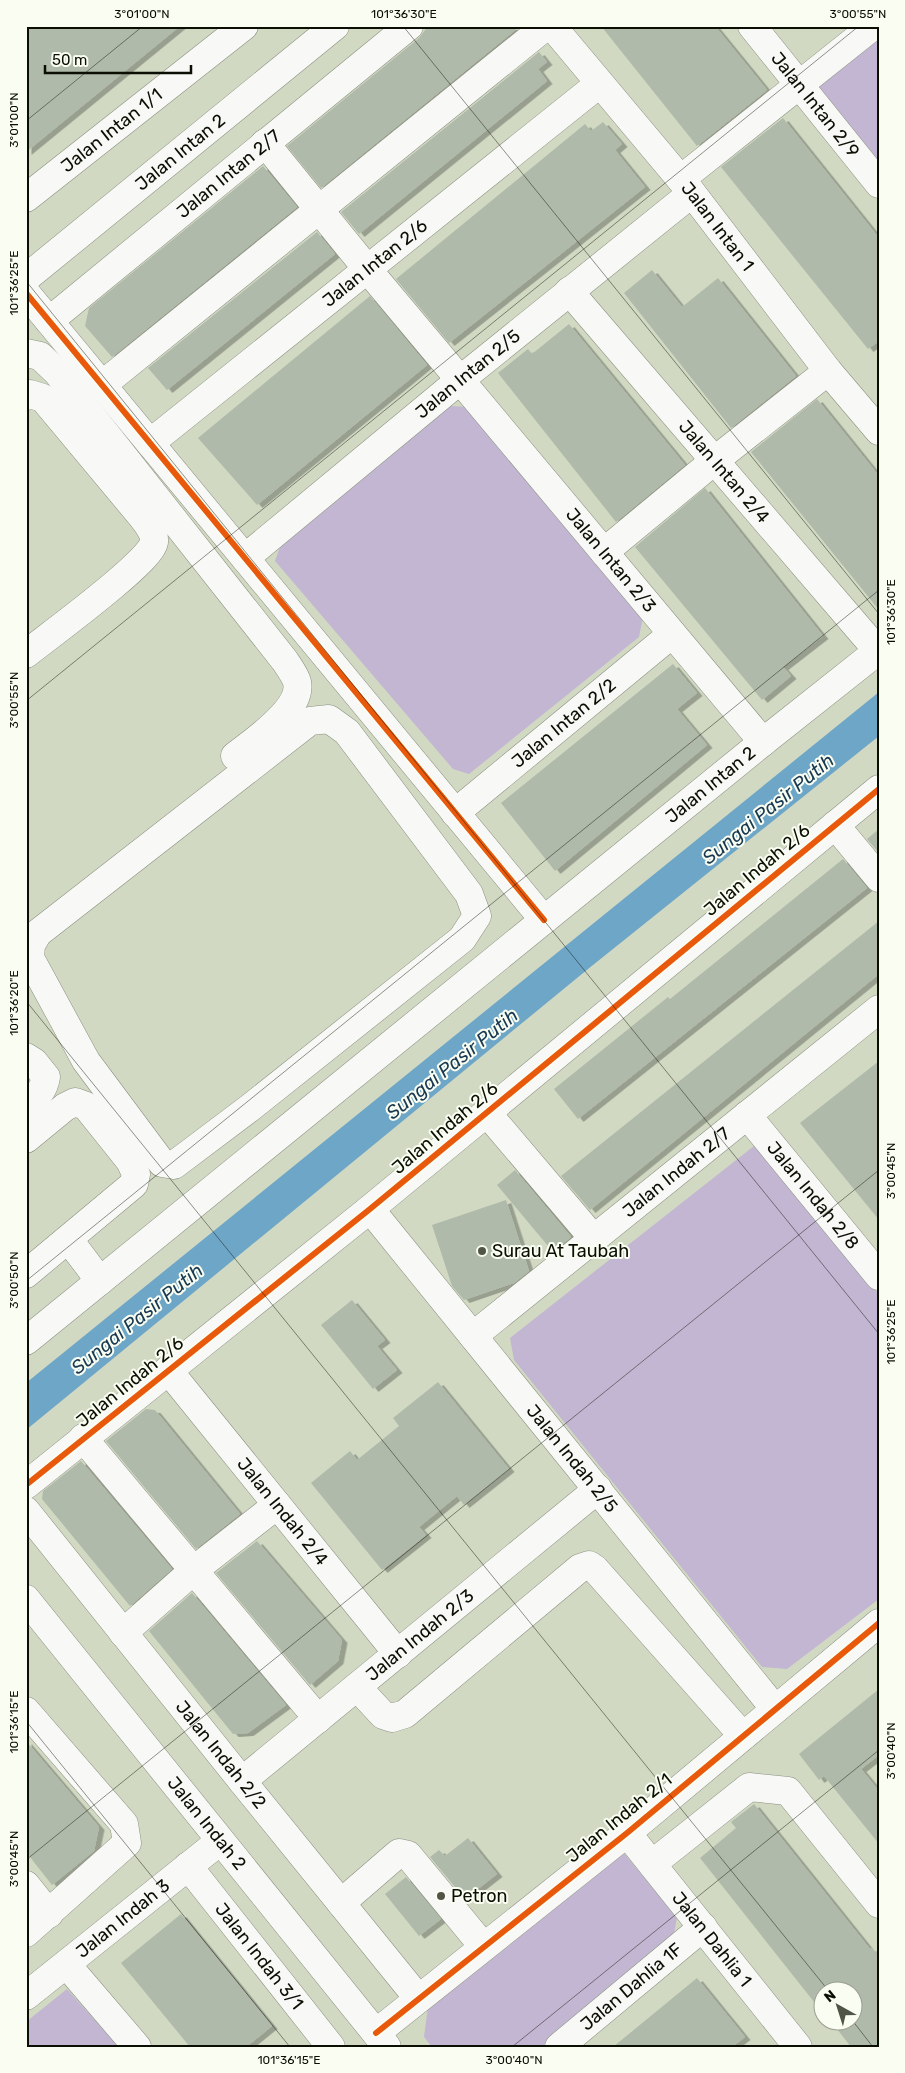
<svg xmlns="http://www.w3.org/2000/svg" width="905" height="2073" font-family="Rubik,sans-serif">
  <defs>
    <filter id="shadow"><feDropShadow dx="5.5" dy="3" stdDeviation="0" flood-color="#0004"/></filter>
  </defs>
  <rect width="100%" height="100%" fill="#d1d9c3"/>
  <!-- green -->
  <g fill="#c3b6d2">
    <path d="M879 32V163L816 86Z"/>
    <path d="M450 406 470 407 643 617 639 637 469 774 453 769 275 561 281 544Z"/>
    <path d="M754 1146 879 1294V1599L787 1669 762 1667 514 1360 510 1338Z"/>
    <path d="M623 1852 677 1917 674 1934 541 2047H432L424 2037 428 2007Z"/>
    <path d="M67 1989 119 2047H26V2022Z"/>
  </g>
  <!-- water -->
  <path fill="#6ea6c7" d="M879 692V736L588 969 26 1430V1383Z"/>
  <!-- building -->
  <g fill="#b0baaa" filter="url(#shadow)">
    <path d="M26 26H180L26 152Z"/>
    <path d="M428 26 519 27 321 188 287 146 419 38Z"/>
    <path d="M601 26H715L767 90 697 146Z"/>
    <path d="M539 52 547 62 538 69 547 81 359 234 341 212Z"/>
    <path d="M783 118 879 238V341L868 349 721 167Z"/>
    <path d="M603 122 622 144 615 150 645 187 449 343 396 279 585 124 591 131Z"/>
    <path d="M263 166 297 207 112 357 85 326 89 308Z"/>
    <path d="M317 232 335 254 167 390 148 368Z"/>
    <path d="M652 270 682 307 718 278 796 376 731 428 624 293Z"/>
    <path d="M370 296 427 365 257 505 198 438Z"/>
    <path d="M569 324 685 465 616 522 498 373 528 349 532 354Z"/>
    <path d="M817 399 879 476V610L751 452Z"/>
    <path d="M705 488 823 636 783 667 791 676 762 700 635 547Z"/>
    <path d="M673 664 697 693 677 709 707 745 555 871 501 803Z"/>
    <path d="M879 829V853L867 839Z"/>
    <path d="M843 859 867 888 578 1119 554 1089 668 997 670 999Z"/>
    <path d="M879 921V974L590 1210 561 1176Z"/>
    <path d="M879 1061V1220L800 1123Z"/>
    <path d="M515 1170 571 1237 553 1252 497 1185Z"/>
    <path d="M506 1200 529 1271 514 1283 464 1300 452 1286 432 1225Z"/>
    <path d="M352 1300 385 1340 377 1346 397 1370 373 1389 321 1325Z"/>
    <path d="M438 1382 509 1469 464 1505 457 1496 419 1527 426 1535 382 1570 311 1483 350 1451 357 1460 399 1426 393 1418Z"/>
    <path d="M146 1409 155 1410 240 1514 196 1549 106 1441Z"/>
    <path d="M81 1461 172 1569 130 1606 42 1499 43 1491Z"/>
    <path d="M257 1541 342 1640 338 1661 310 1685 216 1573Z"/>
    <path d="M192 1593 286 1705 248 1733 233 1734 149 1631Z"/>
    <path d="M879 1689V1755L861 1769 879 1791V1844L824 1776 819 1780 799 1754Z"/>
    <path d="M26 1741 99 1827 94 1851 52 1885 26 1852Z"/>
    <path d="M754 1804 870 1949 872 1948 879 1956V2047H851L830 2020H852V1990H822V2012L700 1858 736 1828 731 1822Z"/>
    <path d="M468 1838 497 1874 465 1899 430 1857 439 1850 445 1856Z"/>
    <path d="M406 1877 441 1919 419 1936 385 1894Z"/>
    <path d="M181 1914 272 2026 246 2047H190L121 1963Z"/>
    <path d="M697 1978 745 2037 732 2047H613Z"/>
  </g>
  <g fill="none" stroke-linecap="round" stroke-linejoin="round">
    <defs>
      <g id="minor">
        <path id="s1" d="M552 26 692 193 828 371 879 431"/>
        <path id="s2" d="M752 26 879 184"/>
        <path id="s3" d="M265 143 368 270 763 742"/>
        <path d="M681 179 873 26"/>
        <path id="s4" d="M26 198 244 26"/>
        <path id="s5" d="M26 278 335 26"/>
        <path id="s6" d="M569 291 878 651"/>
        <path d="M26 293 544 920"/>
        <path id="s7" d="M49 321 409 26"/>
        <path d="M26 353 40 356 57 372 285 661C289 667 295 675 297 682 303 709 254 741 235 756"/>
        <path d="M102 385 546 26"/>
        <path d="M26 396 30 394 43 398 143 518C148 525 155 533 154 542 153 560 46 638 26 654"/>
        <path id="s8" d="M150 443 599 84"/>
        <path d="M604 552 714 461 828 371"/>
        <path id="s9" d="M245 558 460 380 692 193"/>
        <path d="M329 719 347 732 469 894 477 916 462 939 251 1107 174 1165 162 1163 86 1061 30 958 31 945 38 933 310 721Z"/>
        <path id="s10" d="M455 813 672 634"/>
        <path d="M835 825 879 878"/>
        <path d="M26 1057 34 1062 46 1077C44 1090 36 1098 26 1106"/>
        <path d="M487 1113 594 1239"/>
        <path id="s11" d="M747 1115 879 1276"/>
        <path d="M26 1139 65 1107 75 1102 86 1106 130 1161 136 1174 134 1184 26 1274"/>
        <path id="s12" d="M370 1209 775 1709"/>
        <path d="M69 1240 100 1281"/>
        <path id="s13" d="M473 1336 879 1009"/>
        <path id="s14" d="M26 1341 763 742 879 650"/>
        <path id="s15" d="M168 1370 398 1654"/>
        <path d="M83 1438 318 1719"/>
        <path d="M26 1485 370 1209 879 789"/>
        <path id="s16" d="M26 1511 242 1781 418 1998"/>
        <path id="s17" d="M26 1599 387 2047"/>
        <path d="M123 1633 194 1570 277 1505"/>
        <path d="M357 1687 383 1715 392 1718 405 1714 580 1568 589 1565 595 1569 743 1736"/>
        <path d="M26 1711 124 1824 127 1843 26 1933"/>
        <path id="s18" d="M242 1781 598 1489"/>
        <path id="s19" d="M627 1833 798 2047"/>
        <path d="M652 1864 749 1787 788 1791 879 1904"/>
        <path id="s20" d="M188 1866 331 2047"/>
        <path d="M26 1885 49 1914"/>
        <path d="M341 1903 393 1858 399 1853 408 1855 483 1946"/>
        <path d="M67 1965 137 2047"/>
        <path id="s21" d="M26 1996 220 1841"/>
        <path d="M376 2033 627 1833 879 1623"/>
        <path id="s22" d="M559 2047 703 1927"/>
      </g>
    </defs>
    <!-- minor casing -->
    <use href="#minor" stroke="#8b9180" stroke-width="29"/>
    <!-- minor -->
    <use href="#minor" stroke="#f8f9f6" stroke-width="28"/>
    <defs>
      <g id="cycleway">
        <path d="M26 293 544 920"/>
        <path d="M26 1485 370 1209 879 789"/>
        <path d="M376 2033 627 1833 879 1623"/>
      </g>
    </defs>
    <!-- cycleway casing -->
    <use href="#cycleway" stroke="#fafef2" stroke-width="9"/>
    <!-- cycleway -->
    <use href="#cycleway" stroke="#e8590c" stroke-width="6"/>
  </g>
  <!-- ticks -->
  <path fill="none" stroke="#0a0e03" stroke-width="1" stroke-opacity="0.45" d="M403 26 879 614M26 121 143 26M26 281 879 1334M26 701 859 26M26 1001 828 1990M26 1281 879 590M26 1721 290 2047M26 1860 879 1170M852 2020 873 2047M512 2047 879 1750"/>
  <!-- markers -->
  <g fill="#505546" stroke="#fafef2" stroke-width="2">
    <circle cx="482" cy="1251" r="5"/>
    <circle cx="441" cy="1896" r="5"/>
  </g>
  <g text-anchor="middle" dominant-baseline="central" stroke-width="4" stroke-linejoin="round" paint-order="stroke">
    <!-- street labels -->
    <g font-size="18" fill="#0a0e03" stroke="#fafef2">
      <text stroke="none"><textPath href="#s2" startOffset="101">Jalan Intan 2/9</textPath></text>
      <text stroke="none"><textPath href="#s4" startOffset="109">Jalan Intan 1/1</textPath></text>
      <text stroke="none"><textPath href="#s5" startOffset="199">Jalan Intan 2</textPath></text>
      <text stroke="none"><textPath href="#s7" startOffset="232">Jalan Intan 2/7</textPath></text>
      <text stroke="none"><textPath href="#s1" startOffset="260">Jalan Intan 1</textPath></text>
      <text stroke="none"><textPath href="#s8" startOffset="288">Jalan Intan 2/6</textPath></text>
      <text stroke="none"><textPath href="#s9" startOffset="289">Jalan Intan 2/5</textPath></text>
      <text stroke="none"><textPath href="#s6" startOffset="238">Jalan Intan 2/4</textPath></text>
      <text stroke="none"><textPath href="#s3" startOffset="542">Jalan Intan 2/3</textPath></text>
      <text stroke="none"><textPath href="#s10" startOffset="141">Jalan Intan 2/2</textPath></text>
      <text stroke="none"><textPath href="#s14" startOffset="882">Jalan Intan 2</textPath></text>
      <text transform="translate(757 870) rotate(-40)">Jalan Indah 2/6</text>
      <text transform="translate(445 1128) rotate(-40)">Jalan Indah 2/6</text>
      <text stroke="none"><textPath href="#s13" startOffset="261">Jalan Indah 2/7</textPath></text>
      <text stroke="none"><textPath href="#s11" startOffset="104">Jalan Indah 2/8</textPath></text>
      <text transform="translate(130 1382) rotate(-39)">Jalan Indah 2/6</text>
      <text stroke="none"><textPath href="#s12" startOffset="321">Jalan Indah 2/5</textPath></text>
      <text stroke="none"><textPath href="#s15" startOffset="182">Jalan Indah 2/4</textPath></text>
      <text stroke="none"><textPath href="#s18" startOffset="230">Jalan Indah 2/3</textPath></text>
      <text stroke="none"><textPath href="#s16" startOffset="312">Jalan Indah 2/2</textPath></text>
      <text transform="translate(619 1818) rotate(-39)">Jalan Indah 2/1</text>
      <text stroke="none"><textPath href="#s17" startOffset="288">Jalan Indah 2</textPath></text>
      <text stroke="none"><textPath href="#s21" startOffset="124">Jalan Indah 3</textPath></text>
      <text stroke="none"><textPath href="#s19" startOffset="136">Jalan Dahlia 1</textPath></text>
      <text stroke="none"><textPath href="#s20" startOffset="115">Jalan Indah 3/1</textPath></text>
      <text stroke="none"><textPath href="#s22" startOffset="94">Jalan Dahlia 1F</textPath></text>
    </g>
    <!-- poi labels -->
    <g font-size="18" fill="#0a0e03" stroke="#fafef2" text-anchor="start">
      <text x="492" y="1251">Surau At Taubah</text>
      <text x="451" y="1896">Petron</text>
    </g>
    <!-- water labels -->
    <g font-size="19" font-style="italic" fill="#193952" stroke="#fafef2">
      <text transform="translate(768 809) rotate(-39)">Sungai Pasir Putih</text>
      <text transform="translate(452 1064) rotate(-39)">Sungai Pasir Putih</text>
      <text transform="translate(137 1319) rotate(-39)">Sungai Pasir Putih</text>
    </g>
  </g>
  <!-- border -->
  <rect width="905" height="2073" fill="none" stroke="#fafef2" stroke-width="55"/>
  <!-- north arrow -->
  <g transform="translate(838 2006) rotate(321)"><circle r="24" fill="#fafef2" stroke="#9a9e92"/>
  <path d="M0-4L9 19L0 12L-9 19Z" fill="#505546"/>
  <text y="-8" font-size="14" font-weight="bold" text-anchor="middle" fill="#0a0e03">N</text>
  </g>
  <!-- scale -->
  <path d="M45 65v8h146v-8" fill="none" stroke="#0a0e03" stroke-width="2.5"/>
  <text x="52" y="65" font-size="15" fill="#0a0e03" stroke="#fafef2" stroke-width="4" paint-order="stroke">50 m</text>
  <rect x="28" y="28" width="850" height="2018" fill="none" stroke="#0a0e03" stroke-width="2"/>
  <g font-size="12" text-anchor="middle" fill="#0a0e03">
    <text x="142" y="18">3°01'00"N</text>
    <text x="404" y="18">101°36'30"E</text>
    <text x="858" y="18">3°00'55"N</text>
    <text transform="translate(14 120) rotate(-90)" y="4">3°01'00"N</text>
    <text transform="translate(14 283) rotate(-90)" y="4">101°36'25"E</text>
    <text transform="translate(891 612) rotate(-90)" y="4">101°36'30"E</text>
    <text transform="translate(14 700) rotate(-90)" y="4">3°00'55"N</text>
    <text transform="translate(14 1003) rotate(-90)" y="4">101°36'20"E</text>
    <text transform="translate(891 1171) rotate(-90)" y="4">3°00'45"N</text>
    <text transform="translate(14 1280) rotate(-90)" y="4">3°00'50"N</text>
    <text transform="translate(891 1332) rotate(-90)" y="4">101°36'25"E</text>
    <text transform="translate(14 1722) rotate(-90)" y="4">101°36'15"E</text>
    <text transform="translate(891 1751) rotate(-90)" y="4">3°00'40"N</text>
    <text transform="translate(14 1859) rotate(-90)" y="4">3°00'45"N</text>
    <text x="289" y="2064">101°36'15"E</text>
    <text x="514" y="2064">3°00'40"N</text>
  </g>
</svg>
